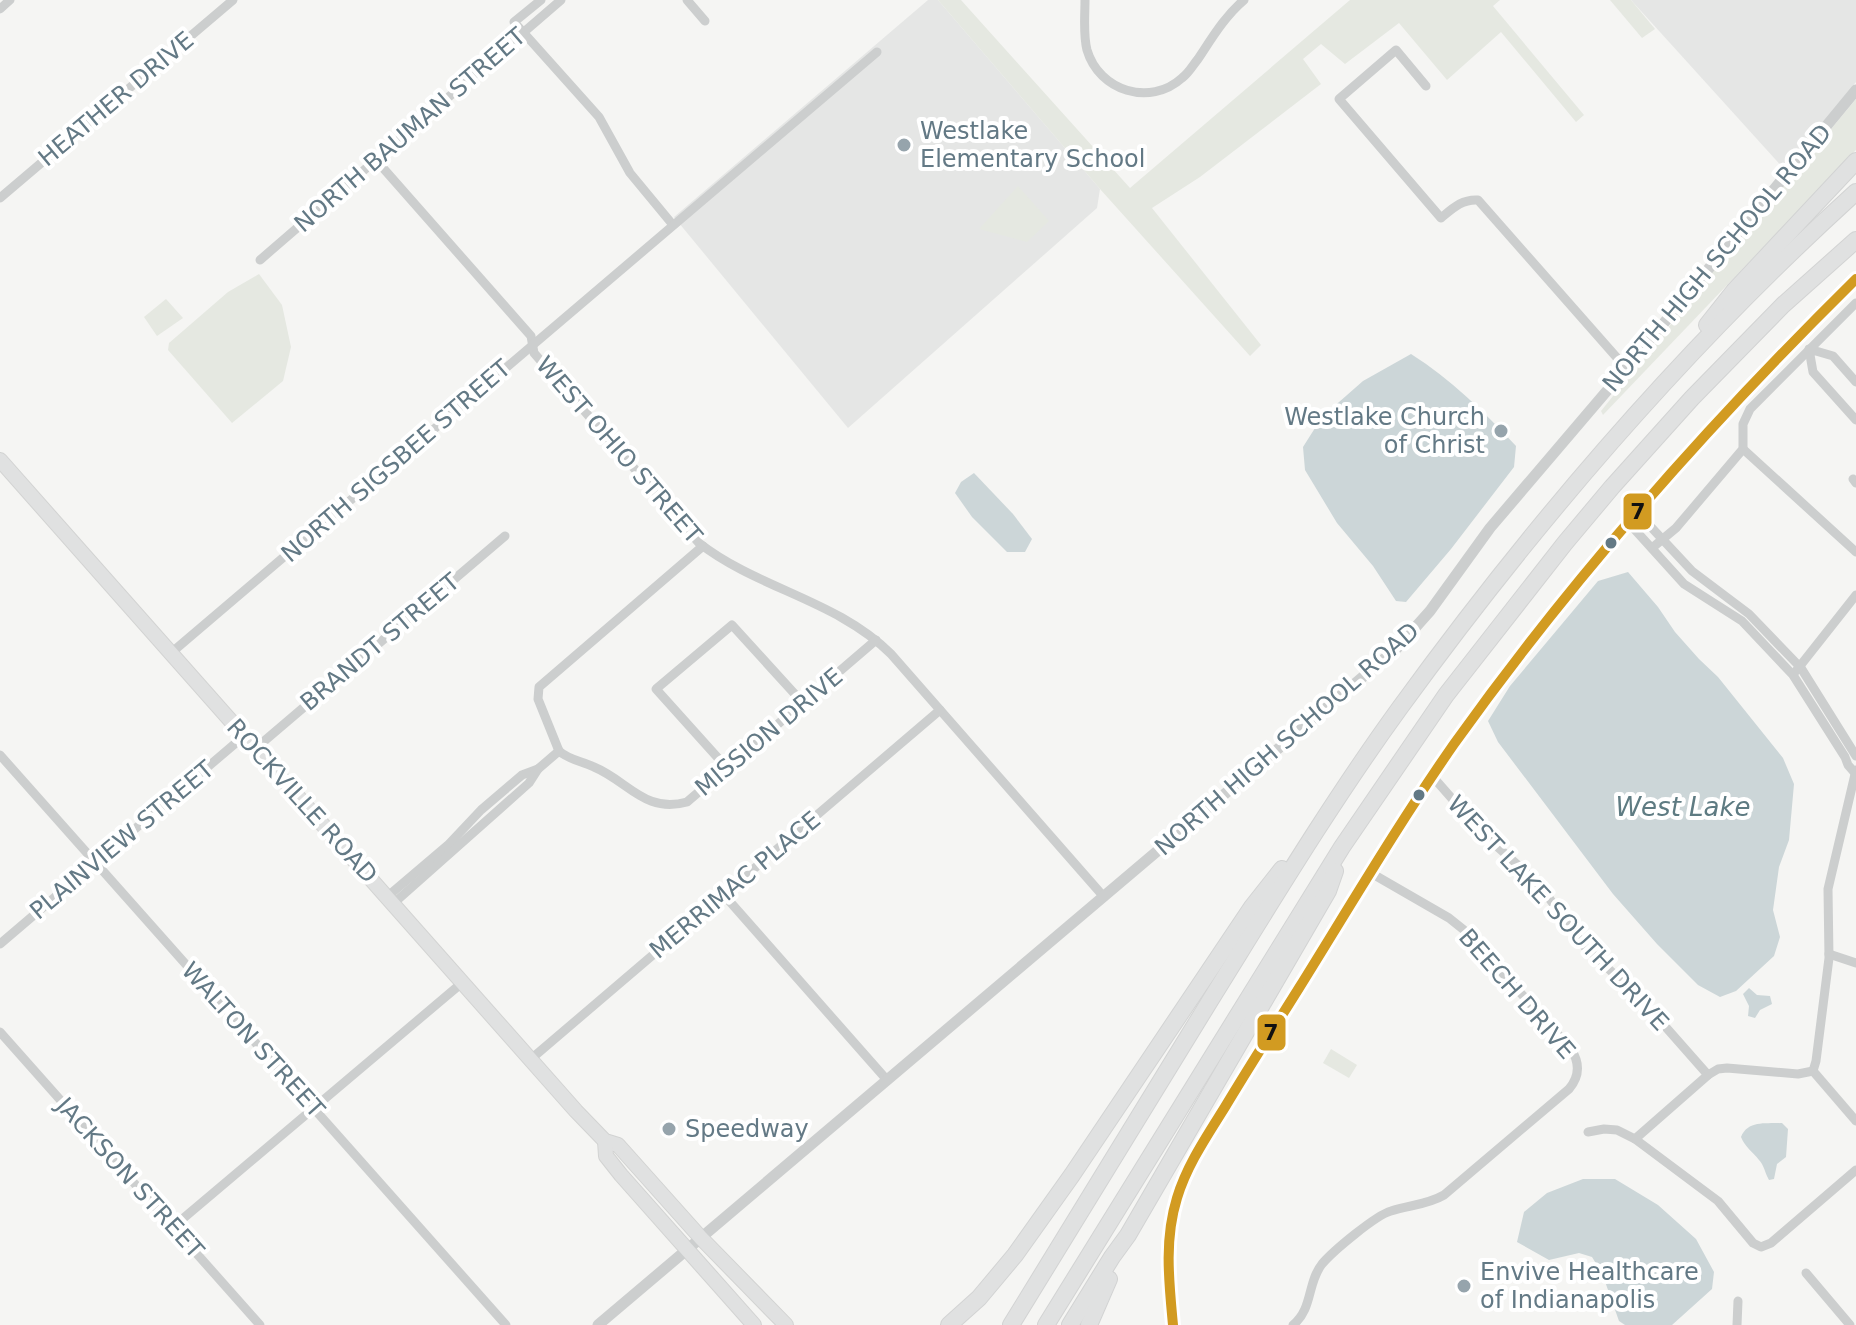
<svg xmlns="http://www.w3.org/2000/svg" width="1856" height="1325" font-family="'DejaVu Sans',sans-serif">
  <rect width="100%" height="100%" fill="#f5f5f3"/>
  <!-- built -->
  <g fill="#e5e6e5">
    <path d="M928 0H938L1100 189 1097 208 848 428 674 217Z"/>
    <path d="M1631 0H1856V82L1785 170Z"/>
  </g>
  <!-- green -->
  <g fill="#e5e8e1">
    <path d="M938 0H961L1130 188 1350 0H1500L1493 6 1584 115 1576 122 1501 32 1447 80 1399 23 1345 64 1321 44 1303 59 1321 84 1200 177 1152 208 1261 345 1250 356 1100 189Z"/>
    <path d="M1610 0H1631L1655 29 1642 38Z"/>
    <path d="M1856 99V150L1603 415 1601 411 1728 253Z"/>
    <path d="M1018 186 1049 221 1027 242 979 229Z"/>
    <path d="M259 274 282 305 291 347 283 381 232 423 168 350 169 343 228 292Z"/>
    <path d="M166 299 183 318 157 336 144 317Z"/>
    <path d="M1331 1049 1357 1065 1349 1078 1323 1063Z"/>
  </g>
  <!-- water -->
  <g fill="#ccd6d8">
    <path d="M1411 354C1451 379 1484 412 1516 446L1514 467 1451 549 1406 602 1396 601 1373 566 1337 523 1305 470 1303 447 1322 417 1363 381Z"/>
    <path d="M974 473 1013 514 1032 539 1025 552H1007L972 517 955 493 961 482Z"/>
    <path d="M1628 572 1658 607 1675 632 1699 659 1718 677 1783 758 1794 784 1789 840 1779 867 1773 910 1780 937 1774 956 1736 991 1720 997 1698 985 1657 944 1613 894 1498 742 1488 721 1510 686 1598 581Z"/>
    <path d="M1749 988 1757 995 1770 996 1772 1004 1760 1010 1755 1018 1748 1016 1749 1006 1743 994Z"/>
    <path d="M1782 1123 1788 1129 1786 1157 1777 1164 1774 1179 1769 1180C1765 1173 1764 1165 1759 1160 1752 1151 1745 1147 1741 1137 1748 1120 1766 1124 1782 1123Z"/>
    <path d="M1583 1179H1615L1658 1205 1696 1239 1714 1272 1712 1289 1672 1325H1625L1619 1321 1602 1273 1592 1257 1579 1253 1549 1260 1517 1242 1524 1212 1547 1193Z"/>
  </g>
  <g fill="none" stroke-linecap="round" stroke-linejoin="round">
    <defs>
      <g id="primary">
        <path d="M0 460 576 1111 605 1141 618 1145 701 1238 786 1325"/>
        <path d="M605 1141 606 1156 621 1175 754 1325"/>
      </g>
      <g id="motorway">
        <path d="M1707 325 1734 291 1856 161"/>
        <path d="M949 1325 979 1298 1015 1255 1072 1175 1252 907 1282 869"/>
        <path d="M1011 1325C1079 1214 1148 1102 1216 991 1275 896 1333 800 1399 709 1534 523 1685 347 1856 192"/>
        <path d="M1046 1325 1342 847 1446 695 1565 543 1612 487 1692 398 1783 305 1856 240"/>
        <path d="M1070 1325 1112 1257 1128 1235 1328 891 1335 871"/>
        <path d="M1089 1325 1109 1279"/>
      </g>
    </defs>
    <!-- primary casing -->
    <use href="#primary" stroke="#d2d3d2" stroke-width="16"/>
    <!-- motorway casing -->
    <use href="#motorway" stroke="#d2d3d3" stroke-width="18"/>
    <!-- minor -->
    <g stroke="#cccece" stroke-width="9">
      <path d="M541 0 514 22 599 117 630 173 673 225"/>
      <path d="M687 0 705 21"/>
      <path d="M1085 0C1085 16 1083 35 1087 50 1099 91 1150 107 1182 78 1189 73 1193 65 1198 59 1212 38 1225 16 1244 0"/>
      <path d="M0 9 10 0"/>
      <path d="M1426 86 1396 50 1339 99 1441 218C1453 208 1462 199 1478 200L1626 368"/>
      <path d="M376 160 531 336 534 353 699 543C758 589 837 600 891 654L1104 897"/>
      <path d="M0 198 233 0"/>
      <path d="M260 260 561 0"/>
      <path d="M1856 382 1833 356 1809 349 1813 372 1856 420"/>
      <path d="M1743 449 1856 552"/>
      <path d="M1853 479 1856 483"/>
      <path d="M1636 511 1692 571 1749 614 1801 668 1856 756"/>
      <path d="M1627 521 1684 584 1742 621 1793 675 1845 757 1848 765 1855 773"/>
      <path d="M1652 548 1676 528 1743 449V424L1750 409 1856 303"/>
      <path d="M171 653 877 52"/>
      <path d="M1796 671 1856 595"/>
      <path d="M256 748 505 536"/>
      <path d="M559 751C569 760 582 761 594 767 628 781 645 814 687 802L876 640"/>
      <path d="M559 751 538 699 539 687 703 546"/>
      <path d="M0 755 506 1325"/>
      <path d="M727 768 656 689 732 625 803 703"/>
      <path d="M1433 777 1484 835 1538 883 1585 947 1641 999 1708 1075"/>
      <path d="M724 895 887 1080"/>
      <path d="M388 896 448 845 481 810 522 775 538 769 559 751"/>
      <path d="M394 903 529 783 538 769"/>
      <path d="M0 944 244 736"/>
      <path d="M1829 954 1856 963"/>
      <path d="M0 1032 260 1325"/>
      <path d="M531 1059 940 710"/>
      <path d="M1813 1071 1816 1061 1829 958 1828 889 1856 770"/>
      <path d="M1813 1071 1856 1121"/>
      <path d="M1588 1132 1604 1129 1617 1130 1635 1139 1718 1201 1753 1243 1761 1247 1771 1243 1856 1170"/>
      <path d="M1635 1139 1708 1075 1718 1069 1727 1068 1798 1074 1813 1071"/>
      <path d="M173 1227 463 982"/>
      <path d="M1806 1273 1850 1325"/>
      <path d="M1293 1325C1313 1309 1307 1283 1322 1264 1333 1251 1376 1215 1391 1211 1409 1205 1427 1205 1444 1195L1569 1089C1580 1076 1580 1063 1571 1049L1464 930 1449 918 1371 873"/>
      <path d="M1737 1325 1738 1301"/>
    </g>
    <!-- tertiary -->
    <g stroke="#cccece" stroke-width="11">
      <path d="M598 1325 1397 648 1430 611 1490 528 1640 352 1856 90"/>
      <path d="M1173 1325C1169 1282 1163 1240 1177 1198 1186 1167 1205 1140 1221 1113 1247 1071 1273 1029 1299 988 1336 928 1373 868 1412 809 1429 784 1444 758 1462 734 1580 571 1711 419 1856 279"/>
    </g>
    <!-- primary -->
    <use href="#primary" stroke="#e0e1e1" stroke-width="14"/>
    <!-- motorway -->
    <use href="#motorway" stroke="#e0e1e1" stroke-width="16"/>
    <defs>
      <path id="bus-1" d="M1173 1325C1169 1282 1164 1240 1177 1198 1187 1165 1207 1136 1225 1107 1249 1067 1274 1028 1299 988 1350 906 1399 823 1454 744 1573 577 1710 423 1856 279"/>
    </defs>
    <!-- bus-1 casing -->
    <use href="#bus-1" stroke="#fff" stroke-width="16"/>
    <!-- bus-1 -->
    <use href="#bus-1" stroke="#d29b21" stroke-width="10"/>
  </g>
  <!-- markers -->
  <g fill="#96a4ac" stroke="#fff" stroke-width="3">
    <circle cx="904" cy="145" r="8"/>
    <circle cx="1501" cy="431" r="8"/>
    <circle cx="669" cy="1129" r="8"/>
    <circle cx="1464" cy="1286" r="8"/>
  </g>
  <g fill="#637985" stroke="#fff" stroke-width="3">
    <circle cx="1611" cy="543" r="7"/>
    <circle cx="1419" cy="795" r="7"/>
  </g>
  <g text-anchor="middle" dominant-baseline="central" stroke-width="8" stroke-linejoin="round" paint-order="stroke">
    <!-- street labels -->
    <g font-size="24" fill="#637985" stroke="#fff">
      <text transform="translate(116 99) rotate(-40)">HEATHER DRIVE</text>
      <text transform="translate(410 130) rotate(-41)">NORTH BAUMAN STREET</text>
      <text transform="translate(1717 258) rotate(-50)">NORTH HIGH SCHOOL ROAD</text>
      <text transform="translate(619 450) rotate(49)">WEST OHIO STREET</text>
      <text transform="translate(396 461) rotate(-41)">NORTH SIGSBEE STREET</text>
      <text transform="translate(380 642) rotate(-40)">BRANDT STREET</text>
      <text transform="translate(769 732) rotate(-40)">MISSION DRIVE</text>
      <text transform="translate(1287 739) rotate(-41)">NORTH HIGH SCHOOL ROAD</text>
      <text transform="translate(302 801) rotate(48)">ROCKVILLE ROAD</text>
      <text transform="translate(122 840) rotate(-40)">PLAINVIEW STREET</text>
      <text transform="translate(735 885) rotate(-40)">MERRIMAC PLACE</text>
      <text transform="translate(1558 913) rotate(47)">WEST LAKE SOUTH DRIVE</text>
      <text transform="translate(1517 994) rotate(49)">BEECH DRIVE</text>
      <text transform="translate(253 1040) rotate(48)">WALTON STREET</text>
      <text transform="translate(130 1178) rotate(48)">JACKSON STREET</text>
    </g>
    <!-- poi labels -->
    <g font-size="24" fill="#637985" stroke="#fff" text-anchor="start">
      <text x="920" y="131">Westlake<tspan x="920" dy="28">Elementary School</tspan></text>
      <text x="1485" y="417" text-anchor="end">Westlake Church<tspan x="1485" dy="28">of Christ</tspan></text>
      <text x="685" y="1129">Speedway</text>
      <text x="1480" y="1272">Envive Healthcare<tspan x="1480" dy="28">of Indianapolis</tspan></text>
    </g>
    <!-- water labels -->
    <g font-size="26" font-style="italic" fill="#5e7b82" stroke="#fff">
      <text x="1683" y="807">West Lake</text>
    </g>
  </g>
  <g stroke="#fff" stroke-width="3">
    <rect x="1622" y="492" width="31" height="39" rx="8" fill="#d29b21"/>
    <rect x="1256" y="1013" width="31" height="39" rx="8" fill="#d29b21"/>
  </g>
  <g font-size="22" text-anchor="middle" font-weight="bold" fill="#111">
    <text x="1638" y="519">7</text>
    <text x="1271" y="1040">7</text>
  </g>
</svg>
